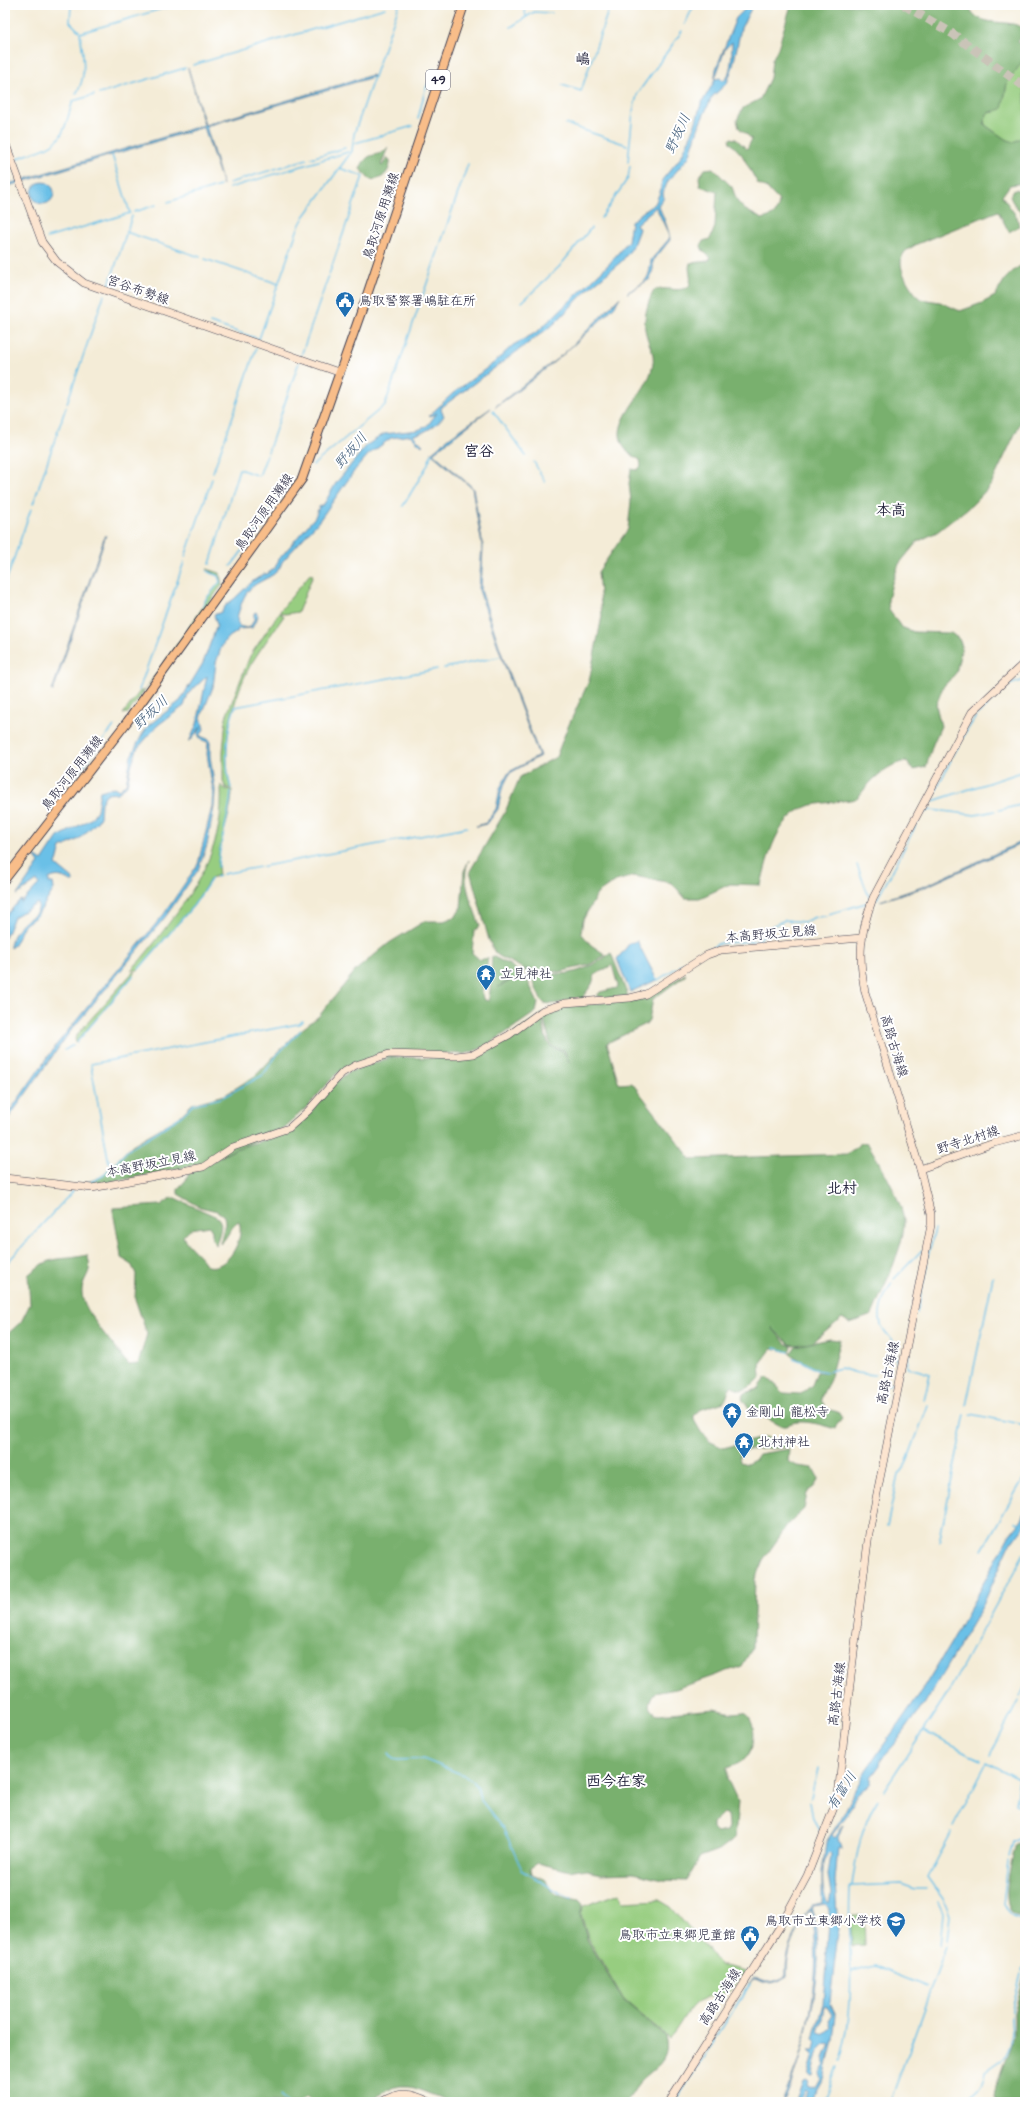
<svg xmlns="http://www.w3.org/2000/svg" width="1030" height="2107" font-family="'Architects Daughter','Klee One',sans-serif">
  <rect width="100%" height="100%" fill="#fff"/>
  <filter id="ink" filterUnits="userSpaceOnUse"><feTurbulence type="fractalNoise" baseFrequency=".025" numOctaves="2"/><feDisplacementMap in="SourceGraphic" scale="8" xChannelSelector="R" yChannelSelector="G"/><feConvolveMatrix kernelMatrix="1 2 1 2 8 2 1 2 1" color-interpolation-filters="sRGB"/></filter>
  <filter id="wash" filterUnits="userSpaceOnUse"><feTurbulence type="fractalNoise" baseFrequency=".012" numOctaves="4" result="noise"/><feDisplacementMap in="SourceGraphic" scale="16" xChannelSelector="R" yChannelSelector="G"/><feGaussianBlur stdDeviation="0.9" result="paint"/><feColorMatrix in="noise" values="0 0 0 0 0 0 0 0 0 0 0 0 0 0 0 0 0 1.4 0 .05"/><feComposite in="paint" operator="in"/></filter>
  <g filter="url(#wash)">
    <rect width="100%" height="100%" fill="#f4ecd7"/>
    <!-- green -->
    <g fill="#97cd80" stroke="#5c785e">
      <path d="M1025 58V136L1014 142 1005 139 985 125 984 120 988 113 995 112 1005 95 1007 83 1012 74Z"/>
      <path d="M207 569 220 573 222 585 128 713 123 714 140 691H144L203 607 206 599 220 582 219 576Z"/>
      <path d="M310 574 313 575 298 612 285 614 281 613 280 611Z"/>
      <path d="M279 613 284 616C273 632 261 648 251 664 232 699 220 749 231 788H226L223 782V752L226 717 250 656Z"/>
      <path d="M221 785 225 789 232 790C232 819 214 848 219 875L211 878 194 905 138 970H131C144 957 155 942 166 927 201 881 224 845 221 785Z"/>
      <path d="M133 972H136L76 1042 75 1038 81 1030Z"/>
      <path d="M620 1893 623 1902 659 1900 671 1907 701 1943 708 1949 719 1965 746 1971 729 1992C714 1995 699 1997 689 2010 682 2019 678 2029 669 2038L624 2000 588 1938 581 1914 584 1906Z"/>
      <path d="M850 1916H864L865 1945 852 1946Z"/>
    </g>
    <!-- forest -->
    <g fill="#79b06e" stroke="#4e6954" fill-rule="evenodd">
      <path d="M791 5H967C970 8 973 15 977 17 992 26 1011 19 1025 29L1018 42 1025 46V58L1007 83 1002 109 988 113 984 120 985 125 1005 139 1014 142 1025 136V183L1010 185 1002 196 1017 217 1019 226 1009 232 998 211 917 244C913 247 907 249 904 253 894 267 912 290 920 299L940 302 960 311 982 303 995 296 1005 279 1014 270 1025 263V413L991 485 972 505 937 532 917 542 899 564 892 583 888 600 889 610 901 627 914 632 951 633 959 639 962 646 956 673 943 687 936 705 941 726 933 744 926 767 913 770 907 761C886 764 869 782 857 799 845 801 818 803 808 806 776 818 768 856 761 885L730 884 700 898H685L672 883 634 876 616 881 597 894 583 920 581 933 591 945 606 955 589 965 559 972 524 969 499 956 495 953 489 940 470 871 505 812 520 777 556 757 566 731 589 681 602 616 598 572 628 529 631 501 629 484 631 469 637 470 641 466 640 460C630 454 621 449 620 435 619 415 645 392 651 372 657 353 650 350 646 334 642 322 648 300 654 290 668 286 676 293 689 287 693 274 687 272 690 263L708 261 711 258 703 251 701 246 703 241 710 239 715 227 717 192 700 186 699 177 705 169 713 168 732 187 737 201 744 209 762 219C774 216 778 213 779 201L767 188 758 184 742 155 729 141 731 138 736 139 747 149 752 139 739 128 737 120 743 108 760 99 770 78 772 60 778 48Z"/>
      <path d="M388 147 381 165 382 166 387 158 390 160C391 172 381 182 369 179L360 169C368 148 379 160 388 147Z"/>
      <path d="M1017 189 1025 202V224C1024 212 1013 207 1010 196L1013 191Z"/>
      <path d="M469 860C459 879 474 907 480 926L474 931 472 953 480 960 488 958 484 986 482 990 483 999 488 1001C491 995 491 967 492 956L510 965 525 977 510 980 498 987 512 980 526 977 538 1003 536 1012 485 1047 465 1054 410 1052 348 1066 335 1075 308 1106 284 1128 202 1164 91 1186 82 1184 101 1177 132 1145 178 1118 192 1104 225 1095 255 1076 297 1033 319 1016 356 970 389 943 425 921H444L456 916 461 908 464 871Z"/>
      <path d="M611 953 628 996 605 998 597 996 600 992 617 988 618 986 612 965 595 975 592 984 581 1000 551 1004 544 1003 541 1000 533 981 524 970C535 970 545 973 555 974 576 975 595 965 611 953Z"/>
      <path d="M685 974 686 975 653 999 649 1020 646 1024 607 1043 619 1084 632 1083 691 1159 847 1154 861 1143 868 1144C878 1160 904 1204 904 1222 904 1248 882 1290 872 1315L850 1323 842 1318 812 1343 794 1345 789 1344 772 1328 786 1344 792 1346 790 1352 772 1348 760 1364 761 1377C752 1386 742 1396 732 1385 727 1391 728 1397 724 1402L699 1410 694 1416V1420L701 1432 709 1441 723 1448 766 1437 771 1440 789 1443 790 1447 748 1450 739 1455 740 1462 747 1464 755 1460 759 1454 789 1449 788 1461 797 1466 813 1468 819 1479 814 1487 807 1492 804 1509 787 1526 763 1560 755 1579 753 1647 742 1666 676 1689 654 1693C648 1702 646 1710 658 1714L715 1709 732 1713 745 1712C757 1725 757 1746 744 1759 740 1763 732 1766 727 1768V1778L738 1802 735 1838 719 1850 700 1857 686 1881 662 1880 633 1873 601 1874 578 1869 570 1871 538 1863 530 1868 531 1874 546 1880C552 1897 563 1897 580 1900L583 1905 580 1915 587 1939 623 2000 665 2036C672 2063 653 2067 638 2084 634 2089 630 2096 626 2102H451L409 2086H399L388 2089 369 2102H313L307 2097 298 2102H5V1336L21 1322 30 1304 28 1275C54 1253 57 1262 87 1255 95 1274 81 1277 82 1293 83 1312 112 1342 123 1358L129 1365 138 1364 147 1334 135 1299 136 1274 131 1264 121 1258C121 1249 112 1211 113 1208L161 1205 171 1198H175L217 1217C225 1224 218 1236 216 1245L212 1239V1231L209 1226 190 1229 183 1236C188 1248 201 1254 207 1266 228 1271 245 1238 239 1222 230 1226 228 1238 220 1244L225 1223 224 1216 217 1211 200 1207 178 1194V1189L186 1180 189 1173 238 1148 278 1136 294 1128 305 1119 336 1082 349 1072 392 1057 470 1059 496 1046 542 1014C545 1024 543 1044 554 1048 557 1050 560 1049 563 1051L569 1062 564 1050 553 1047 550 1043 543 1014 557 1007 646 999ZM723 1813 727 1815 728 1827 726 1831 716 1833 712 1829V1824Z"/>
      <path d="M830 1339 840 1340 832 1370 827 1372 817 1370 790 1354 796 1346Z"/>
      <path d="M817 1372H832C831 1383 822 1390 821 1400L827 1409 838 1412 842 1418 837 1424 835 1429C823 1425 797 1417 786 1426H781L749 1409 742 1399 745 1393 758 1389 767 1377 784 1393 801 1394 812 1385Z"/>
      <path d="M1025 1840V1918C1021 1916 1014 1915 1011 1911 1001 1898 1012 1860 1016 1845Z"/>
      <path d="M1025 1973V2102H997L995 2097 998 2080 1014 2036V2014Z"/>
    </g>
    <!-- water -->
    <g fill="#6bc0e7" stroke="#467191" fill-rule="evenodd">
      <path d="M749 5H753L741 28 733 66 727 83 712 97 700 123 689 157 668 181 663 193 664 198 658 205C662 213 670 232 670 240L653 261V269L650 279 627 293C645 281 649 283 651 260L669 239 668 233 656 207 636 224 639 229 632 248 622 261 587 290 554 324 442 407 441 410 444 416C436 426 425 433 413 435L423 445 422 446 410 435 391 438 368 455 355 470 319 521 282 562C278 577 263 578 252 587 244 594 242 602 239 611 237 617 236 620 239 626L247 628 250 627 254 620V613L256 612 258 616 252 628 238 629 237 632 226 639 221 648 216 663 213 687 201 717 204 729 200 736 210 740V756L215 790 214 807 207 845 198 870 166 916 69 1033 5 1123V1118L57 1044 164 914 198 864 212 807 213 790 207 754 208 742 201 740 198 734 201 727 189 742 197 724 207 676 188 694 184 706 158 725 137 749 130 770 127 785 118 793 106 794 101 803 100 817 97 822 79 839 61 848 56 865 73 879V882C66 879 59 873 49 879V883H53L54 889 37 916 24 925 14 945 10 948C9 942 19 925 25 921 32 916 40 915 38 903L36 904 14 917 5 938V917L19 901 22 900 21 903 39 884 37 881 17 895 39 863 31 852 32 851 33 855 42 861 58 837 91 819 97 810 100 791 114 787 119 790 126 784 131 756 142 735 149 725 180 701 203 663 217 625 214 615 221 612 227 604 234 599 253 581 264 574H267L275 568 279 559 315 517 319 507 324 504 336 483 367 445 384 434 418 430 427 426 437 413 430 417 429 416 452 394 495 362 513 345 537 332 587 285 610 263 628 241 631 222C639 215 647 208 655 204L660 192 662 180 681 157 693 131 701 104 714 82 716 69 736 18ZM732 42C732 51 732 77 723 81L720 78 715 79 725 49Z"/>
      <path d="M188 68 205 125 372 75 373 77 206 126 223 185 204 127 5 187V185L204 125Z"/>
      <circle cx="43" cy="193" r="11"/>
      <path d="M620 297 615 306C577 343 539 377 495 407L566 352Z"/>
      <path d="M491 408 433 453 473 488 483 546 481 590 504 661 540 756 510 773 502 789 498 809 487 824 476 826 486 823 496 809 500 788 509 772 539 756 503 661 479 590 482 545 472 488 431 453 450 437Z"/>
      <path d="M105 535H106L53 691H52Z"/>
      <path d="M1025 840V842L925 887 880 901 925 886Z"/>
      <path d="M637 941 657 980 630 992 617 959 630 943Z"/>
      <path d="M1025 1510V1525L1009 1546 983 1605 925 1703 895 1744 881 1759 880 1765 871 1777V1783L856 1797 847 1815 832 1835 835 1838 844 1824 838 1840 841 1844 842 1849 838 1848 835 1881 838 1932 830 2002 836 2015 833 2041 824 2078 811 2102H803L808 2093 806 2091 800 2102H796L803 2082 806 2081 809 2083 807 2086 808 2088 816 2087 821 2078 819 2073C822 2069 827 2066 824 2059L830 2045C818 2040 813 2067 812 2076L807 2075 813 2055 809 2051H814L816 2041 814 2038 823 2003 830 1909 826 1904 812 1906 811 1908C829 1954 809 2030 794 2074 791 2082 788 2097 782 2102 804 2052 819 1995 815 1940 814 1930 814 1919 810 1910 797 1931 786 1950 787 1976 780 1981 771 1985 762 1982 758 1981 758 1979 753 1979L749 1984 753 1978C758 1978 758 1980 762 1981 770 1984 779 1980 786 1976 785 1946 799 1931 811 1905L822 1903V1871L826 1842 841 1819 866 1770 921 1692 952 1641 1010 1534 1020 1522ZM829 1852 831 1854 828 1875 831 1894 829 1903C820 1896 821 1859 829 1852ZM827 2005 833 2015 829 2021 831 2028 825 2034 820 2032 819 2028 822 2020 824 2006Z"/>
    </g>
    <g fill="none" stroke-linecap="round" stroke-linejoin="round">
      <!-- stream -->
      <g stroke="#6bc0e7" stroke-width="1.5">
        <path d="M71 5 70 22 79 31"/>
        <path d="M524 5 526 17"/>
        <path d="M685 24 694 5"/>
        <path d="M511 27 534 12 552 13"/>
        <path d="M193 65 385 8"/>
        <path d="M562 85 581 91 610 5"/>
        <path d="M640 90 682 31"/>
        <path d="M76 94C88 76 83 53 80 33L168 7"/>
        <path d="M99 94 185 68"/>
        <path d="M418 119 425 90 434 69"/>
        <path d="M566 124 627 145"/>
        <path d="M389 133 413 126"/>
        <path d="M355 143 387 134"/>
        <path d="M311 158 345 148"/>
        <path d="M17 159C30 152 54 149 61 135 67 125 69 112 73 101L94 95"/>
        <path d="M628 162 633 111 638 92"/>
        <path d="M5 166H8"/>
        <path d="M229 183 307 159"/>
        <path d="M229 188 348 152"/>
        <path d="M168 202 220 186"/>
        <path d="M134 212 156 205"/>
        <path d="M601 218 628 178 630 166"/>
        <path d="M126 232 200 257"/>
        <path d="M47 238 130 213 112 155"/>
        <path d="M205 259 279 284"/>
        <path d="M108 288 132 216"/>
        <path d="M522 302 559 267 591 228"/>
        <path d="M210 323 259 339 298 228 304 217 352 151 354 134 399 5"/>
        <path d="M301 356 363 176 339 168"/>
        <path d="M67 403 104 295"/>
        <path d="M493 411 526 456"/>
        <path d="M225 439 256 349"/>
        <path d="M268 452 299 362"/>
        <path d="M534 462 545 482"/>
        <path d="M313 465 385 405 468 164"/>
        <path d="M213 472 224 441"/>
        <path d="M33 504 66 407"/>
        <path d="M403 506 427 466 432 453"/>
        <path d="M185 557 212 479"/>
        <path d="M210 564 239 469 259 476 267 455"/>
        <path d="M231 566 264 522V518L293 481"/>
        <path d="M5 584 31 509"/>
        <path d="M203 607 206 599 220 582 218 576 207 571"/>
        <path d="M444 668 499 657"/>
        <path d="M139 690 184 562"/>
        <path d="M998 694 1008 685 1025 680"/>
        <path d="M966 732 975 718 996 696"/>
        <path d="M953 756 965 734"/>
        <path d="M72 781 114 726"/>
        <path d="M231 788C224 764 226 731 235 707L437 669"/>
        <path d="M932 799 951 760"/>
        <path d="M933 801 1025 771"/>
        <path d="M999 810 1025 804"/>
        <path d="M943 811 975 815 995 811"/>
        <path d="M922 813 930 810 941 811"/>
        <path d="M857 865 869 897"/>
        <path d="M218 867C219 841 230 817 231 791"/>
        <path d="M892 872 920 817"/>
        <path d="M223 874 467 827"/>
        <path d="M216 877 219 876"/>
        <path d="M877 899 891 874"/>
        <path d="M829 914 866 903"/>
        <path d="M679 966 720 943 757 941 772 926 785 920 804 922 815 917 826 916"/>
        <path d="M139 969 194 905 212 878"/>
        <path d="M656 978 658 980 676 968"/>
        <path d="M77 1042 133 976"/>
        <path d="M65 1050 73 1045"/>
        <path d="M91 1064 298 1024 303 1021"/>
        <path d="M91 1066 109 1163"/>
        <path d="M86 1184 101 1177 128 1150 180 1117 194 1104 221 1098 263 1075 277 1055 301 1030"/>
        <path d="M928 1256 935 1229"/>
        <path d="M5 1265 73 1191"/>
        <path d="M894 1279 922 1250"/>
        <path d="M892 1283C884 1295 874 1317 884 1330 888 1336 892 1338 895 1345 896 1351 896 1358 897 1364"/>
        <path d="M917 1313 927 1264"/>
        <path d="M775 1348 789 1352"/>
        <path d="M909 1352 907 1367 930 1374 924 1400"/>
        <path d="M793 1358 804 1362 817 1370 827 1372 840 1368 857 1373 875 1375"/>
        <path d="M884 1385 893 1384"/>
        <path d="M966 1406 993 1277"/>
        <path d="M971 1414 1025 1425"/>
        <path d="M1015 1522 1021 1523"/>
        <path d="M887 1526 898 1475 906 1464 928 1405"/>
        <path d="M939 1543 965 1414"/>
        <path d="M982 1550 1025 1476"/>
        <path d="M1020 1697 1025 1686"/>
        <path d="M923 1731 981 1760"/>
        <path d="M389 1754 393 1759 398 1760 423 1759 466 1776 473 1781 477 1786 480 1799 503 1828 522 1870 560 1893 572 1898"/>
        <path d="M990 1756 1018 1701"/>
        <path d="M884 1790 949 1691 1023 1555"/>
        <path d="M811 1797 818 1768"/>
        <path d="M810 1802 813 1819 819 1829"/>
        <path d="M953 1827 987 1762 1019 1779 1015 1804 1025 1807"/>
        <path d="M1009 1858 1013 1842 1025 1836"/>
        <path d="M1008 1862 1003 1905 1012 1915 1025 1921"/>
        <path d="M852 1886 901 1884 915 1889H927"/>
        <path d="M938 1902 943 1913 940 1947"/>
        <path d="M947 1942 950 1915 943 1898 928 1877 951 1833"/>
        <path d="M1022 1971 1025 1962"/>
        <path d="M852 1972 875 1966 927 1987"/>
        <path d="M840 2060C858 2003 847 1947 850 1888L852 1886C856 1856 861 1826 878 1799"/>
        <path d="M280 2095 287 2102"/>
        <path d="M675 2102 750 1984"/>
        <path d="M823 2102 837 2067"/>
        <path d="M890 2102 946 1947"/>
        <path d="M961 2102C974 2093 984 2088 986 2071L1003 2059 1009 2046 1012 2034 1011 2017 1013 2005 1021 1974"/>
      </g>
    </g>
  </g>
  <g filter="url(#ink)">
    <g fill="none" stroke-linecap="round" stroke-linejoin="round">
      <!-- highway-tunnel -->
      <path stroke="#cac4b8" stroke-width="9" stroke-dasharray="9 4.5" stroke-linecap="butt" d="M904 5 953 34 1025 87"/>
      <defs>
        <g id="secondary">
          <path d="M5 142 42 242 57 262 84 283 341 373"/>
          <path d="M920 1169 994 1143 1025 1135"/>
          <path d="M5 1178 92 1188 203 1167 233 1147 289 1128 308 1111 342 1073 356 1065 389 1054 456 1056 474 1054 509 1035 543 1010 565 1003 630 998 646 994 707 955 721 950 861 938"/>
          <path d="M381 2102C400 2091 411 2092 430 2102"/>
          <path d="M669 2102 779 1928 807 1876 838 1797 846 1716 869 1533 931 1225V1214L920 1169 865 992C858 956 860 933 873 898L972 712 1025 662"/>
        </g>
        <path id="primary" d="M5 879 127 722 302 479 365 301 464 5"/>
      </defs>
      <!-- secondary casing -->
      <use href="#secondary" stroke="#424052" stroke-width="8"/>
      <!-- primary casing -->
      <use href="#primary" stroke="#424052" stroke-width="10"/>
      <!-- secondary -->
      <use href="#secondary" stroke="#fce5d0" stroke-width="7"/>
      <!-- primary -->
      <use href="#primary" stroke="#f8bd89" stroke-width="8"/>
    </g>
  </g>
  <!-- icons -->
  <defs>
    <symbol id="civic-pin" viewBox="-11 -11 22 30"><path d="M0 17L-7.5 6A9.5 9.5 0 1 1 7.5 6Z" fill="#1f6fb2" stroke="#fff"/><path d="M-.6-6.5H3V-4.5H.6V-3L4-1V1h2V6H-6V1h2V-1L-.6-3ZM-1.2 2.5V6h2.4V2.5Z" fill="#fff"/></symbol>
    <symbol id="temple-pin" viewBox="-11 -11 22 30"><path d="M0 17L-7.5 6A9.5 9.5 0 1 1 7.5 6Z" fill="#1f6fb2" stroke="#fff"/><path d="M0-6L5-2H3V0L6.5 2.5H4V6H1.5V3h-3V6H-4V2.5H-6.5L-3 0V-2H-5Z" fill="#fff"/></symbol>
    <symbol id="school-pin" viewBox="-11 -11 22 30"><path d="M0 17L-7.5 6A9.5 9.5 0 1 1 7.5 6Z" fill="#1f6fb2" stroke="#fff"/><path d="M0-5L7-2L0 1L-7-2ZM-4 1L0 2.5L4 1V4Q0 6-4 4Z" fill="#fff"/></symbol>
  </defs>
  <g fill-rule="evenodd">
    <use href="#civic-pin" x="334" y="290" width="22" height="30"/>
    <use href="#temple-pin" x="475" y="963" width="22" height="30"/>
    <use href="#temple-pin" x="721" y="1401" width="22" height="30"/>
    <use href="#temple-pin" x="733" y="1431" width="22" height="30"/>
    <use href="#school-pin" x="885" y="1910" width="22" height="30"/>
    <use href="#civic-pin" x="739" y="1924" width="22" height="30"/>
  </g>
  <g text-anchor="middle" dominant-baseline="central" stroke-width="4" stroke-linejoin="round" paint-order="stroke">
    <!-- shield labels -->
    <rect fill="#fff" stroke="#646476" stroke-width="1" x="426" y="70" width="24" height="20" rx="3"/>
    <g font-size="12" font-weight="bold" fill="#22223b">
      <text x="438" y="80">49</text>
    </g>
    <!-- street labels -->
    <g font-size="13" fill="#22223b" stroke="#fff">
      <text transform="translate(381 216) rotate(-72)">鳥取河原用瀬線</text>
      <text transform="translate(138 290) rotate(19)">宮谷布勢線</text>
      <text transform="translate(264 512) rotate(-55)">鳥取河原用瀬線</text>
      <text transform="translate(72 773) rotate(-52)">鳥取河原用瀬線</text>
      <text transform="translate(771 934) rotate(-5)">本高野坂立見線</text>
      <text transform="translate(894 1046) rotate(73)">高路古海線</text>
      <text transform="translate(968 1140) rotate(-18)">野寺北村線</text>
      <text transform="translate(151 1164) rotate(-11)">本高野坂立見線</text>
      <text transform="translate(888 1373) rotate(-78)">高路古海線</text>
      <text transform="translate(837 1694) rotate(-83)">高路古海線</text>
      <text transform="translate(720 1997) rotate(-57)">高路古海線</text>
    </g>
    <!-- poi labels -->
    <g font-size="13" fill="#22223b" stroke="#fff" text-anchor="start">
      <text x="359" y="301">鳥取警察署嶋駐在所</text>
      <text x="500" y="974">立見神社</text>
      <text x="746" y="1412">金剛山 龍松寺</text>
      <text x="758" y="1442">北村神社</text>
      <text x="882" y="1921" text-anchor="end">鳥取市立東郷小学校</text>
      <text x="736" y="1935" text-anchor="end">鳥取市立東郷児童館</text>
    </g>
    <!-- water labels -->
    <g font-size="14" font-style="italic" fill="#3c5977" stroke="#fff">
      <text transform="translate(678 134) rotate(-65)">野坂川</text>
      <text transform="translate(351 451) rotate(-49)">野坂川</text>
      <text transform="translate(151 713) rotate(-43)">野坂川</text>
      <text transform="translate(842 1791) rotate(-57)">有富川</text>
    </g>
    <!-- quarter labels -->
    <g font-size="15" font-weight="bold" fill="#22223b" stroke="#fff">
      <text x="583" y="59">嶋</text>
      <text x="479" y="451">宮谷</text>
      <text x="891" y="510">本高</text>
      <text x="842" y="1188">北村</text>
      <text x="616" y="1781">西今在家</text>
    </g>
  </g>
  <!-- margin -->
  <rect width="1030" height="2107" fill="none" stroke="#fff" stroke-width="20"/>
</svg>
